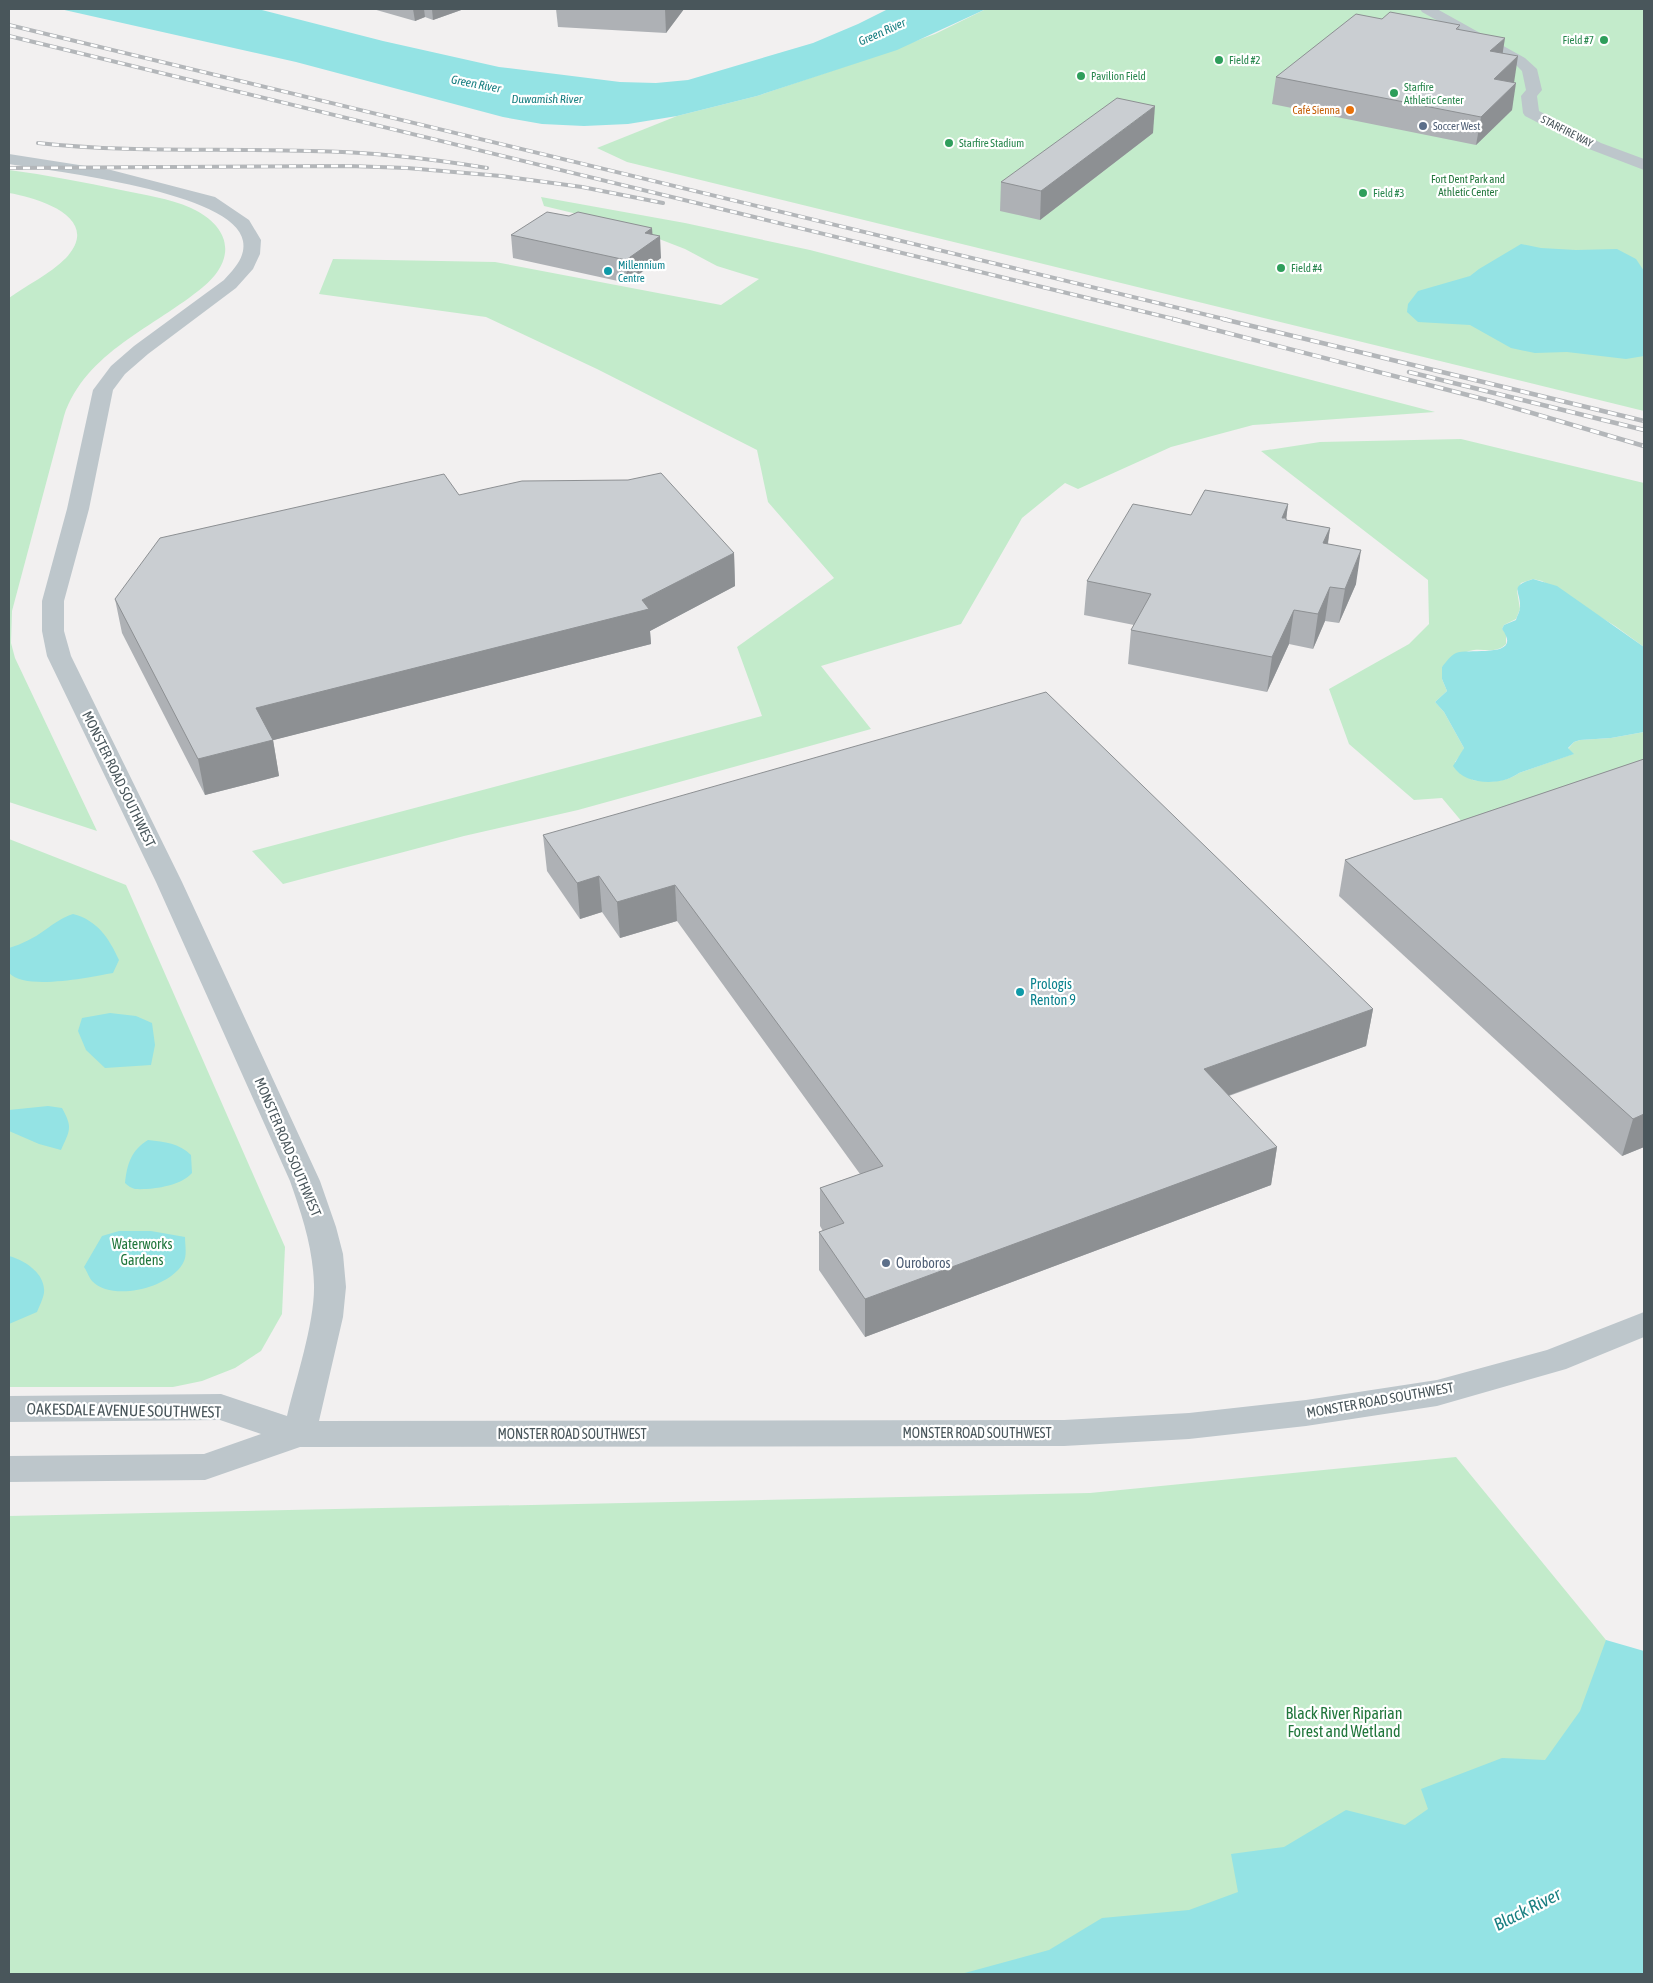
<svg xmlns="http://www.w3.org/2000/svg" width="1653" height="1983" font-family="'Asap Condensed',sans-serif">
  <rect width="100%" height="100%" fill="#f2f0f0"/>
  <!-- green -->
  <g fill="#c3ebcb">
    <path d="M986 9H1644V411L627 162 597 148 677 116 757 96 849 65 935 34Z"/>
    <path d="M9 170C46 175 84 182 121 190 144 195 169 198 191 208 230 226 238 258 203 287 155 327 85 352 64 416L12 611 11 643 15 658 97 831 9 802V298C27 285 50 274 66 258 103 218 39 198 9 193Z"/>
    <path d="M541 197 685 223 810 250 1435 412 1253 425 1171 447 1078 489 1065 483 1022 518 961 624 821 666 871 729 578 810 464 836 283 884 252 851 762 716 737 647 834 578 768 502 757 450 597 369 486 317 319 294 333 259 495 262 721 305 759 279 717 266 685 249 623 225 544 206Z"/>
    <path d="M1461 439 1644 483V647L1615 626 1542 581 1533 579 1521 583 1517 591 1520 609 1516 619 1504 625 1502 629 1506 634V644C1495 655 1482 647 1469 651 1460 654 1450 662 1442 667V679L1447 691 1435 702 1444 712 1464 748 1462 753 1455 762 1473 780C1489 782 1505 783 1519 773L1573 754 1568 749 1574 742 1580 740 1611 738 1644 732V763L1463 823 1442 798 1414 800 1349 744 1329 689 1409 644 1429 624 1428 580 1261 451 1320 442Z"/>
    <path d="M9 839 126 885 285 1247 282 1314 261 1351 235 1368 202 1381 173 1387H9Z"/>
    <path d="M1456 1457 1606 1640 1644 1683V1974H9V1516L1090 1493Z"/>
  </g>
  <!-- water -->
  <g fill="#94e3e4">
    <path d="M60 9H258L383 41 499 67 620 82 656 83 688 80 813 43 858 24 888 9H986L897 50 757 96 677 116 628 124 584 126 542 124 503 117 296 62Z"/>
    <path d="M1521 244 1541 248 1576 250 1617 249 1636 259 1644 271V356L1626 359 1567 352 1535 353 1511 348 1470 325 1418 322 1407 312 1408 304 1418 291 1470 276 1479 269Z"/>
    <path d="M1533 579 1557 586 1644 647V732L1611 738 1580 740 1574 742 1568 748 1574 754 1519 773C1502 786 1465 786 1453 766L1464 748 1444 712 1435 702 1447 691 1442 679V667C1446 662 1450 656 1456 653 1470 648 1524 659 1502 629L1504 625 1516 620C1517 616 1520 611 1520 608 1521 590 1508 587 1533 579Z"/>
    <path d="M73 914C97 920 109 938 119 960L113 973C90 977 26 991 9 973V948C22 944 34 938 45 930 55 923 61 918 73 914Z"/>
    <path d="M110 1013 136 1016 152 1023 155 1045 151 1065 105 1068 86 1050 78 1031 82 1018Z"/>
    <path d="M48 1106 62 1108C73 1128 70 1130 61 1150L39 1144 9 1131V1110Z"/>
    <path d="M148 1140C165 1142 179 1143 191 1155L192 1173C181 1186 152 1190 135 1189 131 1188 128 1186 125 1183 127 1165 131 1150 148 1140Z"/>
    <path d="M119 1231H151L185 1237C185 1244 187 1255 184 1261 173 1287 113 1303 92 1281 89 1278 87 1271 84 1267L102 1236Z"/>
    <path d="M9 1256C24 1260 43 1272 44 1289 45 1296 39 1306 37 1312L9 1324Z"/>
    <path d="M1606 1640 1644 1651V1974H961L1049 1950 1102 1918 1189 1910 1238 1892 1231 1854 1284 1847 1346 1810 1405 1825 1428 1809 1421 1789 1502 1758 1545 1760 1580 1711Z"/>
  </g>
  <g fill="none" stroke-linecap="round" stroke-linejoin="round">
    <!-- minor -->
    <g fill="#bdc6cb" fill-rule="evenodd">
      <path d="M1420 9H1437L1525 58 1537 69 1542 90 1537 96 1539 111 1601 143 1644 159V170L1589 149 1525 116 1523 113 1521 96 1526 90 1522 71 1515 64 1422 12Z"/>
      <path d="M9 154 111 170 215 197 249 220 261 240 260 254 253 269 236 288 148 354 125 374 113 390 89 509 64 601V631L71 656 182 882 320 1181 336 1227 343 1254 346 1287 343 1317 319 1421 1064 1420 1189 1413 1306 1400 1437 1380 1547 1350 1644 1312V1337L1566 1369 1437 1406 1306 1426 1189 1439 1064 1446 300 1447 205 1480 9 1482V1456L204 1454 261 1434 220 1420 9 1422V1396L221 1394 287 1416C296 1379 315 1322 314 1285 313 1248 302 1215 290 1181L156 882 47 656 42 631V601L67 509 93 390 111 366 134 346 224 280C234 269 246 257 243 241 236 192 51 171 9 164Z"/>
    </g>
    <defs>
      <g id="rail-far1">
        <path d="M9 25 1228 320"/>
        <path d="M9 36 1178 320"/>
        <path d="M38 143C129 153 219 148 310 151 370 152 428 158 487 168"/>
        <path d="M9 168 349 166 407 168 501 176 582 187 663 203"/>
      </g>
      <g id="rail">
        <path d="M1173 319 1491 401 1644 446"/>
        <path d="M1223 319 1644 421"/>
        <path d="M1409 372 1644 430"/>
      </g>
    </defs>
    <!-- rail-far1 casing -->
    <use href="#rail-far1" stroke="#b3b6b9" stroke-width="4"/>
    <!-- rail casing -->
    <use href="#rail" stroke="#b3b6b9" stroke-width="4.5"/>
    <!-- rail-far1 -->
    <use href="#rail-far1" stroke="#fff" stroke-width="2.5" stroke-dasharray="7" stroke-linecap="butt"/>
    <!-- rail -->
    <use href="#rail" stroke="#fff" stroke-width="3" stroke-dasharray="9" stroke-linecap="butt"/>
  </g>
  <!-- wall -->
  <g fill="#aeb1b5">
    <path d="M373 9H464L433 20 425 17 415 21Z"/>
    <path d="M556 9H684L666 33 558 27Z"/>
    <path d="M1382 19 1460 25 1459 29 1503 53 1514 82 1512 110 1476 145 1272 104 1276 77Z"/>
    <path d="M1153 133 1040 220 1000 211 1001 182Z"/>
    <path d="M652 234 661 258 627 283 513 258 511 235Z"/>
    <path d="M459 495 734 553 735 586 650 631 651 644 273 740 279 776 205 795 122 633 115 599Z"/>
    <path d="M1288 504 1286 520 1330 528 1328 544 1356 584 1339 623 1325 621 1313 649 1289 644 1267 692 1128 664 1131 630 1134 625 1084 615 1087 581Z"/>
    <path d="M1644 759V1147L1622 1156 1339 896 1345 860Z"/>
    <path d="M543 835 1373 1009 1366 1046 1229 1096 1277 1147 1271 1185 865 1337 819 1270V1232L823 1231 820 1226V1188L860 1174 677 921 620 938 602 912 580 919 547 871Z"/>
  </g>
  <!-- shaded-wall -->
  <g fill="#8d9093">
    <path d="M413 9H424L425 17 415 21Z"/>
    <path d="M432 9H464L433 20Z"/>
    <path d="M665 9H684L666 33Z"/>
    <path d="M1505 38 1501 64 1490 51Z"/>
    <path d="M1518 56 1514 83 1494 79Z"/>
    <path d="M1516 83 1512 110 1476 145 1481 117Z"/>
    <path d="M1155 106 1153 133 1040 220 1041 191Z"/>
    <path d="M652 228 653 241 660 236 661 258 627 283 626 260 645 233Z"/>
    <path d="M1288 504 1282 552V518Z"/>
    <path d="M1330 528 1325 561 1323 543Z"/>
    <path d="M1361 550 1356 584 1339 623 1345 589Z"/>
    <path d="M734 553 735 586 650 631 651 644 262 743 256 708 642 600Z"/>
    <path d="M1330 587 1325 621 1313 649 1318 614Z"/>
    <path d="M1294 610 1289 644 1267 692 1272 657Z"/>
    <path d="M273 740 279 776 205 795 198 759Z"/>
    <path d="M599 876 602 912 580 919 577 883Z"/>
    <path d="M675 885 677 921 620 938 617 902Z"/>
    <path d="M1373 1009 1366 1046 1199 1106 1204 1069Z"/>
    <path d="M1644 1114V1147L1622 1156 1633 1119Z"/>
    <path d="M1277 1147 1271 1185 865 1337V1299Z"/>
  </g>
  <!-- building -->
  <g fill="#caced2" stroke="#8d9093">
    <path d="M1390 12 1460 25 1456 29 1505 38 1490 51 1518 56 1494 79 1516 83 1481 117 1276 77 1356 14 1382 19Z"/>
    <path d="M1117 98 1155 106 1041 191 1001 182Z"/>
    <path d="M547 212 569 216 578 212 652 228 645 233 660 236 626 260 511 235Z"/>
    <path d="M661 473 734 553 642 600 649 609 256 708 273 740 198 759 115 599 160 538 444 474 459 495 522 481 628 480Z"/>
    <path d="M1205 490 1288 504 1282 518H1286V520L1330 528 1323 543 1361 550 1345 589 1330 587 1318 614 1294 610 1272 657 1131 630 1151 594 1087 581 1133 504 1191 515Z"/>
    <path d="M1046 692 1373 1009 1204 1069 1277 1147 865 1299 819 1232 844 1223 820 1188 883 1166 675 885 617 902 599 876 577 883 543 835Z"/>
    <path d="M1644 759V1114L1633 1119 1345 860Z"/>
  </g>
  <!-- markers -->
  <g fill="#2e9e5b" stroke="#fff" stroke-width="2">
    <circle cx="1604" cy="40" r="5"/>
    <circle cx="1219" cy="60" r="5"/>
    <circle cx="1081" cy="76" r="5"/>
    <circle cx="1394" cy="93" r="5"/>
    <circle cx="949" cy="143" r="5"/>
    <circle cx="1363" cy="193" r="5"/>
    <circle cx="1281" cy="268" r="5"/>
  </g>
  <circle fill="#e8710a" stroke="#fff" stroke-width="2" cx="1350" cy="110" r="5"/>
  <g fill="#5c6f8a" stroke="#fff" stroke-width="2">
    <circle cx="1423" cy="126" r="5"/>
    <circle cx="886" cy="1263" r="5"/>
  </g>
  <g fill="#0f9aa8" stroke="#fff" stroke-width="2">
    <circle cx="608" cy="271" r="5"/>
    <circle cx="1020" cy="992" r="5"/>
  </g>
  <g text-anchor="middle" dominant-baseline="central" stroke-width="4.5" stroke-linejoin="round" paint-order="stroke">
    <!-- far-leisure labels -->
    <g font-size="11" fill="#27864d" stroke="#fff" text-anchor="start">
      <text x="1594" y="40" text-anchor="end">Field #7</text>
      <text x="1229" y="60">Field #2</text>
      <text x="1091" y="76">Pavilion Field</text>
      <text x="1404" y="87">Starfire<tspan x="1404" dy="13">Athletic Center</tspan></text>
      <text x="959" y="143">Starfire Stadium</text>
      <text x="1373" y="193">Field #3</text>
      <text x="1291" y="268">Field #4</text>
    </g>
    <!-- far-food labels -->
    <g font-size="11" fill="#c56008" stroke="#fff" text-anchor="end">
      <text x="1340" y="110">Café Sienna</text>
    </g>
    <!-- far-service labels -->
    <g font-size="11" fill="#4e5e75" stroke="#fff" text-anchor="start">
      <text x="1433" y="126">Soccer West</text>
    </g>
    <!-- far-street labels -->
    <g font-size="11" fill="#49565b" stroke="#fff">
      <text transform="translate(1567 131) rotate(27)">STARFIRE WAY</text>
    </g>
    <!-- far-park labels -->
    <g font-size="11" fill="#20763b" stroke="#fff">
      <text x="1468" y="179">Fort Dent Park and<tspan x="1468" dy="13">Athletic Center</tspan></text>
    </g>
    <!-- far-culture labels -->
    <g font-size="11" fill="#0d838f" stroke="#fff" text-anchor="start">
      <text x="618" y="265">Millennium<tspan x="618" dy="13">Centre</tspan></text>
    </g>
    <!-- far-water labels -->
    <g font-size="12" font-style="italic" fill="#187f81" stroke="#fff">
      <text transform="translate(882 32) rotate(-24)">Green River</text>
      <text transform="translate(476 84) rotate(11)">Green River</text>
      <text x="547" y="99">Duwamish River</text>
    </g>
    <!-- street labels -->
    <g font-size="14" fill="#49565b" stroke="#fff">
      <text transform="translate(119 779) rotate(64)">MONSTER ROAD SOUTHWEST</text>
      <text transform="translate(288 1147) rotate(67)">MONSTER ROAD SOUTHWEST</text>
      <text transform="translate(1380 1400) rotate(-10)">MONSTER ROAD SOUTHWEST</text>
      <text x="977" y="1433">MONSTER ROAD SOUTHWEST</text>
      <text x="572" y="1434">MONSTER ROAD SOUTHWEST</text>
    </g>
    <!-- culture labels -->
    <g font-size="14" fill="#0d838f" stroke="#fff" text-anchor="start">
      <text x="1030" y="984">Prologis<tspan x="1030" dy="16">Renton 9</tspan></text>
    </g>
    <!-- park labels -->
    <g font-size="14" fill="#20763b" stroke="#fff">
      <text x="142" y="1244">Waterworks<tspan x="142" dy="16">Gardens</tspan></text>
    </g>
    <!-- service labels -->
    <g font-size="14" fill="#4e5e75" stroke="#fff" text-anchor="start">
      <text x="896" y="1263">Ouroboros</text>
    </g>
    <!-- near-street labels -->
    <g font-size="16" fill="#49565b" stroke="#fff">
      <text transform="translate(124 1410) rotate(1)">OAKESDALE AVENUE SOUTHWEST</text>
    </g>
    <!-- near-park labels -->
    <g font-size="16" fill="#20763b" stroke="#fff">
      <text x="1344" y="1713">Black River Riparian<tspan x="1344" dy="18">Forest and Wetland</tspan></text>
    </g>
    <!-- near-water labels -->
    <g font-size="18" font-style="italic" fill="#187f81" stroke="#fff">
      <text transform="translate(1527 1909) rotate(-27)">Black River</text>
    </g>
  </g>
  <!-- border -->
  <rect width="1653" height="1983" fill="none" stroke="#49565b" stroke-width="20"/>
</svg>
